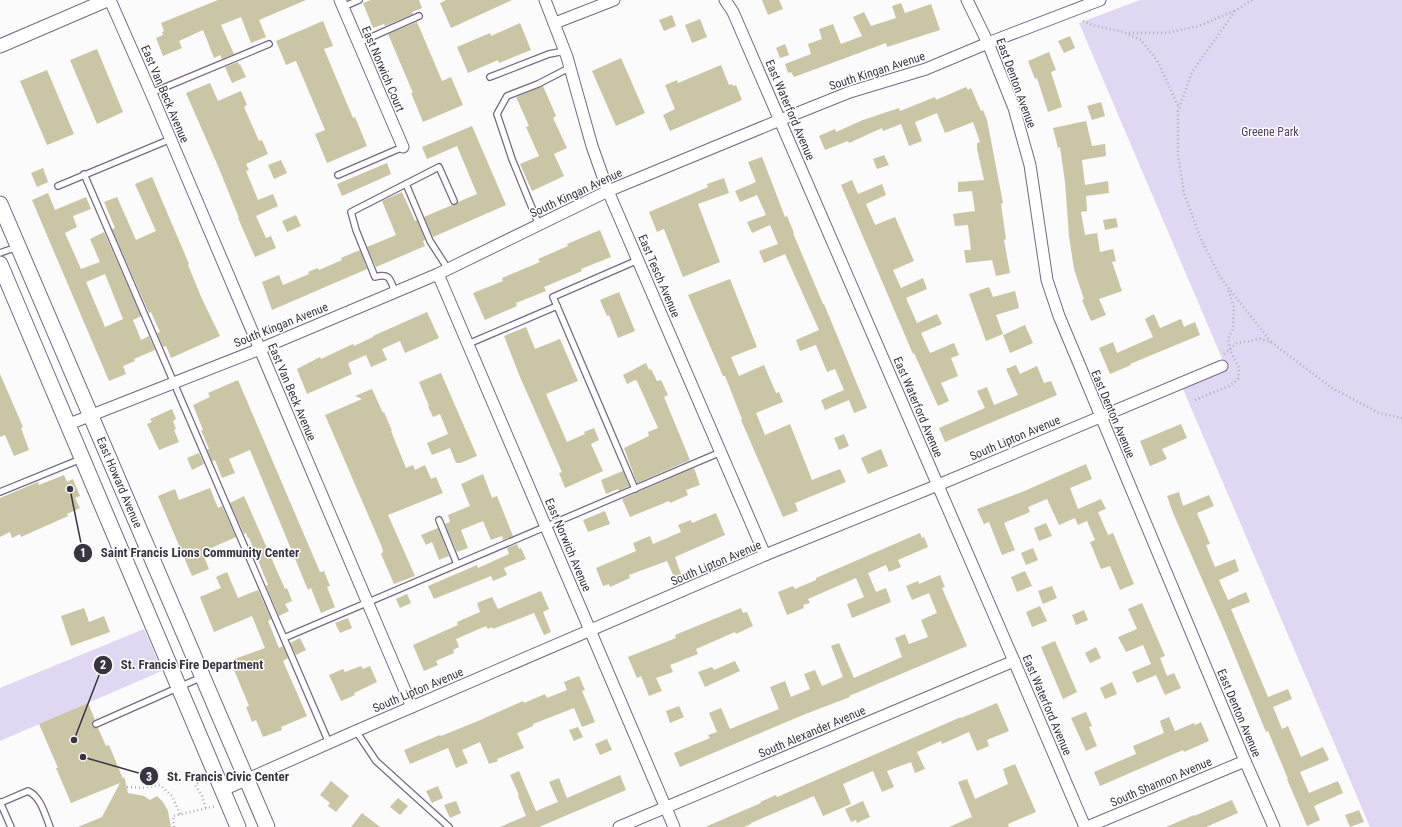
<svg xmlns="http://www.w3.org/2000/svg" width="1402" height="827" font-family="'Roboto Condensed',sans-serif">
  <rect width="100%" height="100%" fill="#fbfbfb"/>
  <!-- green -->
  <g fill="#e0d8f3">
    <path d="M1140 0H1402V827H1370L1180 382 1224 363 1079 23Z"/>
    <path d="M144 629 162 671 0 741V688Z"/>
  </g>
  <!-- building -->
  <g fill="#cac5a4" fill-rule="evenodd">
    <path d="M218 0H306L259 20 266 37 251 43 241 17 221 25 234 54 222 59 220 55 214 58 203 30 179 41 182 48 163 56 156 38 163 35 162 32 164 31 161 23Z"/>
    <path d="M371 0H419L422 8 412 12 413 14 385 26 384 24 373 28 363 3Z"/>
    <path d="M446 0H512L451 28 440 3Z"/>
    <path d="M762 0H779L783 9 768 15Z"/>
    <path d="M901 3 905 13 931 4 940 30 887 47 886 43 794 77 791 72 788 73 785 64 811 54 808 44 822 39 819 29 833 24 841 44 862 36 853 17 864 12 871 26 896 18 892 6Z"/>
    <path d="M672 15 676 26 664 31 659 20Z"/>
    <path d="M700 19 707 37 692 43 685 25Z"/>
    <path d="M323 21 333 46 324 49 353 118 355 117 367 146 327 163 315 134 325 130 296 61 286 65 276 41Z"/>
    <path d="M417 22 442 81 451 77 463 105 423 122 411 93H413L388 34Z"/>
    <path d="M520 23 531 50 499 63 498 60 468 73 457 47 490 33 491 36Z"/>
    <path d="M1070 36 1075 48 1064 53 1058 41Z"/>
    <path d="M785 44 789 55 780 58 776 48Z"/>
    <path d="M97 49 123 112 97 124 70 60Z"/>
    <path d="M1049 52 1056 70 1051 72 1062 107 1048 112 1037 78 1035 79 1028 61Z"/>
    <path d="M621 58 645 113 616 126 592 71Z"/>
    <path d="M238 62 239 65 240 64 246 77 232 83 225 67Z"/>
    <path d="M721 65 729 85 732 84 733 86 736 85 742 100 670 131 663 115 675 109 665 85 677 80 678 83Z"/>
    <path d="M47 70 74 134 47 145 20 81Z"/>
    <path d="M210 83 218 101 241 91 247 105 244 107 259 141 262 140 268 154 246 164 249 170 246 171 258 200 273 194 278 206 256 216 266 238 271 236 276 248 255 257 238 218H239L218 166 186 93Z"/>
    <path d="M543 86 556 116 553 118 567 148 554 154 564 176 532 191 520 164 539 156 526 127 529 126 516 97Z"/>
    <path d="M966 87 968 90 971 88 981 111 983 110 987 120 1003 203 1001 204 1006 239 1004 240 1010 273 996 276 992 260 966 263 964 250H971L968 225 955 226 953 214 975 211 972 191 958 192V182L984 180 977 149V143L980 142 973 122 945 133 937 113 915 122 922 141 909 146 901 124 883 131 882 128 849 143 848 141 825 150 819 136 835 129 836 132 863 120 899 108 900 111 935 97 936 100Z"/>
    <path d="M1101 102 1105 116 1092 120 1087 106Z"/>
    <path d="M1086 121 1092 146 1105 144 1106 156 1082 160 1085 185 1108 181 1109 193 1086 196 1087 211 1081 212 1085 235 1097 233 1100 252 1113 249 1116 261 1112 262 1122 291 1099 299 1106 315 1091 321 1082 300 1084 299 1074 269 1069 236 1065 182 1060 147 1058 148 1053 128Z"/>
    <path d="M472 126 506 205 433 237 424 217 452 205H455L458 202 477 194 457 146 427 159 422 147Z"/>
    <path d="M884 155 889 165 877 169 873 159Z"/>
    <path d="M762 157 785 217 787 216 794 233H793L823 304H824L867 408 854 413 849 400 825 410 821 400 844 390 835 369 827 372 816 345 800 351 796 340 819 330 785 254 764 263 759 251 778 244 770 225 752 233 747 222 766 215 757 195 740 202 735 191 756 182 748 162Z"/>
    <path d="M281 160 287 173 274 179 268 165Z"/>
    <path d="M387 163 391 174 342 196 337 184Z"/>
    <path d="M43 168 48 182 37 187 31 173Z"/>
    <path d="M152 177 189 264 188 265 202 299 220 336 171 358 166 346 163 347 157 333 160 332 151 312 149 313 112 229 115 228 104 202 117 197 136 240 156 231 135 184Z"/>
    <path d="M724 178 729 193 698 204 720 262 683 277 664 229 657 232 649 212 708 187 707 184Z"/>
    <path d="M852 180 858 194 882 184 886 195 866 204 875 225 895 217 914 261 893 270 901 288 923 278 927 289 906 298 917 323 937 314 942 324 921 333 930 353 954 343 959 355 951 358 958 376 941 383 949 401 938 406 914 353 913 354 841 185Z"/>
    <path d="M402 192 415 221 417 220 425 240 423 241 425 246 376 267 367 247 396 235 382 201Z"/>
    <path d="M48 193 55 210 86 197 91 209 73 216 77 227 65 233 81 269 100 262 90 239 104 232 141 316 133 320 141 340 149 336 155 350 134 359 135 361 123 366 126 374 109 381 32 200ZM105 274 123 319 105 327 86 282Z"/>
    <path d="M296 215 301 226 287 232 282 221Z"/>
    <path d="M1116 218 1118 227 1105 230 1103 220Z"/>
    <path d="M600 230 611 257 581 269 582 271 544 287 546 291 516 303 517 306 485 320 473 293 503 281 502 278 540 262 538 259 568 246 567 244Z"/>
    <path d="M360 250 367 269 272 310 262 282 279 275 283 285 309 274 308 272 318 268 319 270 342 260 341 258Z"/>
    <path d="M730 279 757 347 731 357 739 376 764 365 776 393 779 392 783 402 756 413 765 435 790 424 812 480 840 469 846 482 795 503 798 511 783 517 741 420 742 419 725 376H723L688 295Z"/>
    <path d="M989 287 993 297 1015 291 1019 308 996 315 1003 334 986 341 969 294Z"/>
    <path d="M619 292 635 331 618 338 609 315 607 316 600 300Z"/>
    <path d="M427 312 439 338 405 353 400 341 382 349 387 360 371 367 366 355 348 363 352 374 307 394 297 369 320 357 321 359 353 344 354 346 373 337V336Z"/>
    <path d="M1154 314 1160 328 1181 319 1184 327 1195 322 1200 335 1130 364 1131 365 1110 374 1099 348 1113 342 1117 353 1153 337 1145 319Z"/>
    <path d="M1025 325 1033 343 1010 353 1003 335Z"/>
    <path d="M526 327 535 349 560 339 578 381 546 394 567 442 585 434 584 432 594 428 599 440 591 444 603 471 565 488 559 473 562 472 520 377 504 336Z"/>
    <path d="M646 363 649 370 651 369 657 381 661 380 668 395 664 397 690 460 637 483 624 448 649 436 648 432 658 428 637 381 635 380 627 384 623 375Z"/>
    <path d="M1016 365 1020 374 1037 366 1044 383 1051 381 1057 395 945 442 939 428 985 408 977 391 987 387 994 405 1018 395 1006 369Z"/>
    <path d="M441 373 477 456 460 463H456L450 448 432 455 427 443 448 434 440 414 433 417 428 406H429L419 382Z"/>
    <path d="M0 374 23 427 21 428 29 450 14 456 5 435 0 437Z"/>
    <path d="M238 380 320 572 324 571 330 586 327 587 335 607 321 613 311 588 308 590 250 450 229 459 235 473 222 478 215 460 212 461 207 449H209L201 430H203L193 405 210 397 208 393Z"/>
    <path d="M372 389 383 413 384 412 392 431H391L406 468 413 465 415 470 425 465 431 479 436 477 443 493 388 515 415 576 394 584 381 554 383 552 382 547 325 415 362 399 355 396Z"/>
    <path d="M172 409 176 419 173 421 176 429 174 430 179 442 159 450 147 424 152 422 150 419Z"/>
    <path d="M1181 424 1187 438 1162 449 1167 459 1150 466 1140 441Z"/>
    <path d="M844 434 849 446 839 450 834 438Z"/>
    <path d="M881 449 888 466 868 474 861 458Z"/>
    <path d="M199 453 204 464 192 470 187 458Z"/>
    <path d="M1086 464 1092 479 1070 488 1078 509 1101 499 1106 509 1098 512 1108 535 1113 533 1134 584 1120 590 1110 566 1101 569 1090 542 1095 540 1087 521 1078 525 1075 518 1059 525 1047 499 1028 507 1030 512 1004 523 1015 550 1002 555 989 522 984 524 977 509 1022 492Z"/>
    <path d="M694 468 700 485 686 490 688 495 670 503 669 501 630 517 622 499Z"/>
    <path d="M623 471 629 486 619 491 618 489 606 494 601 480Z"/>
    <path d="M483 474 492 498 497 496 513 536 503 540 502 536 491 540 483 521 461 530 468 548 457 552 445 524 450 522 448 515 470 506 461 484Z"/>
    <path d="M64 475 67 482 73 479 80 496 75 498 80 508 67 514 68 516 21 537 20 534 12 538 10 532 0 537V498L38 482 39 485Z"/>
    <path d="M210 488 218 508 222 506 236 537 202 552 209 569 192 576 158 496 175 489 179 500Z"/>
    <path d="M1179 492 1183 506 1209 495 1214 506 1197 513 1210 544 1206 545 1215 567 1235 559 1239 571 1219 580 1228 600 1246 592 1250 602 1231 609 1268 697 1288 689 1292 699 1273 707 1282 729 1288 726 1301 757 1323 747 1329 760 1300 772 1309 793 1338 781 1343 793 1314 806 1320 820 1307 826 1287 779H1288L1268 731 1266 732 1259 715 1226 634 1173 513 1167 496Z"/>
    <path d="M244 496 285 589 287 588 292 601 285 604 289 611 279 616 266 586 268 585 249 538H248L246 533 244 534 230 503Z"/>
    <path d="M605 511 610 524 588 532 583 520Z"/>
    <path d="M716 513 725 535 675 557 682 577 675 579 667 561 629 575 630 578 610 587 609 584 603 586 596 568 636 551 633 543 650 536 653 544 681 532 678 525 691 520 692 523Z"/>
    <path d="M1046 523 1052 536 1039 541 1034 528Z"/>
    <path d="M438 528 449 556 439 560 432 542 426 545 421 535Z"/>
    <path d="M920 533 922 538 924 537 928 547 898 560 901 567 889 572 886 565 868 573 876 592 886 588 891 602 852 618 847 604 864 597 856 578 808 599 810 603 803 605 804 608 787 615 778 592 793 586 795 589 816 580V578Z"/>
    <path d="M517 544 519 549 521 548 526 559 504 568 507 575 493 581 491 576 434 599 428 586 477 565 478 568 509 554 507 548Z"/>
    <path d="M1033 548 1038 560 1026 565 1021 553Z"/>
    <path d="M1025 571 1032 586 1017 592 1011 577Z"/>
    <path d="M227 572 238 598 258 590 271 619 268 621 279 648 283 646 288 658 283 661 307 716 281 727 282 730 263 737 256 720 252 722 246 707 249 706 232 665 233 664 232 660 265 648 252 616 214 632 200 597 221 588 216 577Z"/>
    <path d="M940 575 945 587 942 588 967 646 849 696 850 697 803 715 680 767 674 753 710 738 708 735 717 732 709 713 721 708 730 729 779 709 770 687 785 681 791 697 810 689 804 674 815 670 822 686 843 677 831 646 839 643 854 678 902 657 895 638 905 634 909 644 928 637 921 620 937 613 929 593 912 600 906 586 918 581 919 584Z"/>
    <path d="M1052 586 1057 598 1043 604 1038 591Z"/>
    <path d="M541 591 549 609 543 612 551 632 544 635 534 613 493 629 492 627 488 629 486 626 456 639 459 647 453 650 454 653 436 661 438 665 424 671 413 645 458 625 457 622 480 612 477 603 492 597 498 609Z"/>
    <path d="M407 594 411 603 400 608 396 599Z"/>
    <path d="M1142 603 1165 656 1160 658 1167 676 1174 673 1181 688 1165 695 1156 675 1137 683 1132 672 1151 664 1143 645 1126 652 1118 637 1137 629 1128 609Z"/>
    <path d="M1040 606 1047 621 1032 627 1026 612Z"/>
    <path d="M84 608 89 622 104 616 110 632 71 646 61 616Z"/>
    <path d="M741 608 743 613 747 612 753 626 736 634 735 632 696 649 698 654 670 665 673 672 656 678 662 691 649 696 641 676 637 678 628 657 676 638 675 635Z"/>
    <path d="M1084 610 1088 620 1076 625 1072 615Z"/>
    <path d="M348 618 352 628 340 633 335 623Z"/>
    <path d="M300 638 306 650 296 655 290 643Z"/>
    <path d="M1055 641 1077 692 1063 699 1041 647Z"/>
    <path d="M1096 647 1101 658 1090 663 1085 653Z"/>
    <path d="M735 661 740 671 705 687 698 672 712 667 714 670Z"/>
    <path d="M361 666 363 669 370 666 377 682 354 693 355 695 341 701 329 675 343 669 345 672Z"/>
    <path d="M579 676 585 690 582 691 595 722 582 727 574 708 533 724V726L517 733 524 748 497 759 498 761 489 764 480 742 462 750 468 763 456 768 448 748 410 764 404 750 440 735 441 736 478 721 523 701 524 703 545 694 547 698 567 690 564 682Z"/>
    <path d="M1112 682 1117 694 1105 699 1100 688Z"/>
    <path d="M88 703 95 720 92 722V726L95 728H98L106 746 109 745 123 779 124 776 128 793 144 796 150 800 157 796 163 802 168 811 171 827H78L102 817 120 783 71 803 56 768H58L39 724Z"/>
    <path d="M997 703 1009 731 987 740 989 746 977 751 969 732 942 744 941 741 917 752 925 769 915 773 911 762 887 771 894 787 882 792 873 771 843 784 851 804 823 816 814 796 751 823V824L744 827H705L761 803 760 802 776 795 777 797 961 717V718Z"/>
    <path d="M679 706 684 717 670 723 666 711Z"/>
    <path d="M1086 712 1092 726 1089 727 1097 746 1086 751 1071 718Z"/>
    <path d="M1169 717 1175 731 1194 723 1195 725 1201 722 1209 741 1184 752 1183 750 1100 786 1094 772 1136 754 1133 746 1164 733 1160 721Z"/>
    <path d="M578 727 583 737 574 741 569 730Z"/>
    <path d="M607 739 612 750 600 755 595 744Z"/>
    <path d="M1015 764 1036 812 1008 824 1009 827H949L972 817 958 782 967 779 975 799 1008 784 1003 769Z"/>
    <path d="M519 771 536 811 558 802 549 782 559 778 567 798 620 775 626 790 539 827H500L526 816 518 796 519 795 510 775Z"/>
    <path d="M331 781 349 796 336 812 328 806 330 803 320 795Z"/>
    <path d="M438 786 443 798 432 803 426 791Z"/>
    <path d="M398 798 408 806 400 815 390 807Z"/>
    <path d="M1232 800 1238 813 1206 827H1166L1194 815V816Z"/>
    <path d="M456 801 461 813 450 818 444 805Z"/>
    <path d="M863 801 870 817 857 823 856 820 851 822 845 809Z"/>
    <path d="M1359 810 1364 822 1350 827 1345 815Z"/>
    <path d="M362 813 380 827H351Z"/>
  </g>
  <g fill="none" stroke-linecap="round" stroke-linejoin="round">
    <defs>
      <g id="service">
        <path d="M343 7 359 0"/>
        <path d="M358 43 419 16"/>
        <path d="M490 77 549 54 565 51"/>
        <path d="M151 93 269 44"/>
        <path d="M84 174 329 743"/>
        <path d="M338 175 403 147"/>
        <path d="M406 184 430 241 448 269"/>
        <path d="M58 186 171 139"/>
        <path d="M539 225 512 159 497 114 507 96 538 84 569 68"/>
        <path d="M0 253 17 247"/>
        <path d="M395 292C390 279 390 273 375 277L356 230 351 212 439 167 454 201"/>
        <path d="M557 306 553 297 638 260"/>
        <path d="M468 344 557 306 635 489"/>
        <path d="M0 492 81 459"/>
        <path d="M439 520 457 564"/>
        <path d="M125 556 147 547"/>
        <path d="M284 638 721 452"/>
        <path d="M96 724 202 677"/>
        <path d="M356 731 376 761 449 827"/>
        <path d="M0 802 11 827"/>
        <path d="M0 803 28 791C41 797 45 815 50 827"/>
      </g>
      <g id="minor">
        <path d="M110 0 151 93 412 707"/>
        <path d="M340 0 403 147"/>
        <path d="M545 0 567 57 592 146 608 191 765 555"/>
        <path d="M725 0 733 12 1014 661 1085 827"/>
        <path d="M967 0 988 43 1014 108 1030 165 1047 280 1059 316 1245 761 1274 827"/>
        <path d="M555 23 614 0"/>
        <path d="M438 274 674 827"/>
        <path d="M69 424 260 349 438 274 608 191 780 120 850 92 926 69 988 43 1100 0"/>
        <path d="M223 790 356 731 765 555 938 485 1222 366"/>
        <path d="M619 827 1014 661"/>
        <path d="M1087 827 1245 761"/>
      </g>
      <path id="tertiary" d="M0 46 107 0"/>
      <g id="secondary">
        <path id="s1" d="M0 204 267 827"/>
        <path d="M0 264 238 827"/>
      </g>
    </defs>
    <!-- service casing -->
    <use href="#service" stroke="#726a86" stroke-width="8"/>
    <!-- minor casing -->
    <use href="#minor" stroke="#726a86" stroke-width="13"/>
    <!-- tertiary casing -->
    <use href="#tertiary" stroke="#726a86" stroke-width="15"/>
    <!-- secondary casing -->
    <use href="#secondary" stroke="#726a86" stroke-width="17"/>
    <!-- path -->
    <g stroke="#afadb2" stroke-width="2.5" stroke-dasharray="1 3" stroke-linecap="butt">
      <path d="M1252 0 1235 11 1192 72 1178 111V155L1184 193 1200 237 1220 277 1271 342"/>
      <path d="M1083 21 1092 25 1123 32 1141 40 1158 62 1179 108"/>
      <path d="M1129 33H1166L1199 26 1234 11"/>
      <path d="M1224 354 1237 343 1260 339 1271 342 1332 388 1379 413 1402 418"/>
      <path d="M1195 400 1229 386 1238 379 1239 368 1230 350 1228 339 1233 329 1234 307 1228 290"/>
      <path d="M204 778 195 785 202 796 206 809"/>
      <path d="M127 787 142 788 158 785 161 786 172 796 180 814"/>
      <path d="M174 827 173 816 216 806"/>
    </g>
    <!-- service -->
    <use href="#service" stroke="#fff" stroke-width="5.5"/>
    <!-- minor -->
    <use href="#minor" stroke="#fff" stroke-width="11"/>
    <!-- tertiary -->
    <use href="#tertiary" stroke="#fff" stroke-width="13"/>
    <!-- secondary -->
    <use href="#secondary" stroke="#fff" stroke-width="15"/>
  </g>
  <g text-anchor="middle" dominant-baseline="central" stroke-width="3" stroke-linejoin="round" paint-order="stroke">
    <!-- street labels -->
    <g font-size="12" fill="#383541" stroke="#fff">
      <text transform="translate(383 69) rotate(67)">East Norwich Court</text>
      <text transform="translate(877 71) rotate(-18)">South Kingan Avenue</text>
      <text transform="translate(1016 83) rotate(70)">East Denton Avenue</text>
      <text transform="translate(165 94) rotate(67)">East Van Beck Avenue</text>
      <text transform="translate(790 110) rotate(67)">East Waterford Avenue</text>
      <text transform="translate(576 193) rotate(-25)">South Kingan Avenue</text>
      <text transform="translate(659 276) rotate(67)">East Tesch Avenue</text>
      <text transform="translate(281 325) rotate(-22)">South Kingan Avenue</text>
      <text transform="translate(292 392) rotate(67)">East Van Beck Avenue</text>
      <text transform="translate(918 407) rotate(67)">East Waterford Avenue</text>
      <text transform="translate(1113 414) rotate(67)">East Denton Avenue</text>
      <text transform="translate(1015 438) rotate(-23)">South Lipton Avenue</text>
      <text stroke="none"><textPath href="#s1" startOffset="303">East Howard Avenue</textPath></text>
      <text transform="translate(568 545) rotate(67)">East Norwich Avenue</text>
      <text transform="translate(716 563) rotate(-23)">South Lipton Avenue</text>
      <text transform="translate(418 690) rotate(-23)">South Lipton Avenue</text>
      <text transform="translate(1047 705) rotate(67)">East Waterford Avenue</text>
      <text transform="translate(1239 713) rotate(67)">East Denton Avenue</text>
      <text transform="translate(812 732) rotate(-23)">South Alexander Avenue</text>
      <text transform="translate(1161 782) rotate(-23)">South Shannon Avenue</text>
    </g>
    <!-- park labels -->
    <g font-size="12" fill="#503e70" stroke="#fff">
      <text x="1270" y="132">Greene Park</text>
    </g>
  </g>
  <!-- callouts -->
  <path fill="none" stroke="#383541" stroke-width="1.5" d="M70 489L83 553M74 740L103 665M83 757L149 776"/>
  <g fill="#383541" stroke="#fff" stroke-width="1.5">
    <circle cx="70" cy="489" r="4"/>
    <circle cx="74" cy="740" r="4"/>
    <circle cx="83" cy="757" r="4"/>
    <circle cx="83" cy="553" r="10"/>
    <circle cx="103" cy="665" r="10"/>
    <circle cx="149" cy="776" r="10"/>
  </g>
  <g font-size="12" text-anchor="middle" font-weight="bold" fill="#fff">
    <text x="83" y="557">1</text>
    <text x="103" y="669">2</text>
    <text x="149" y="781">3</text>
  </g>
  <g font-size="13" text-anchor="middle" font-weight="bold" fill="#383541" stroke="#fff" stroke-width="3" stroke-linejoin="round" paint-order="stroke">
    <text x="200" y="557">Saint Francis Lions Community Center</text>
    <text x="192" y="669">St. Francis Fire Department</text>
    <text x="228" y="781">St. Francis Civic Center</text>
  </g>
</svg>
